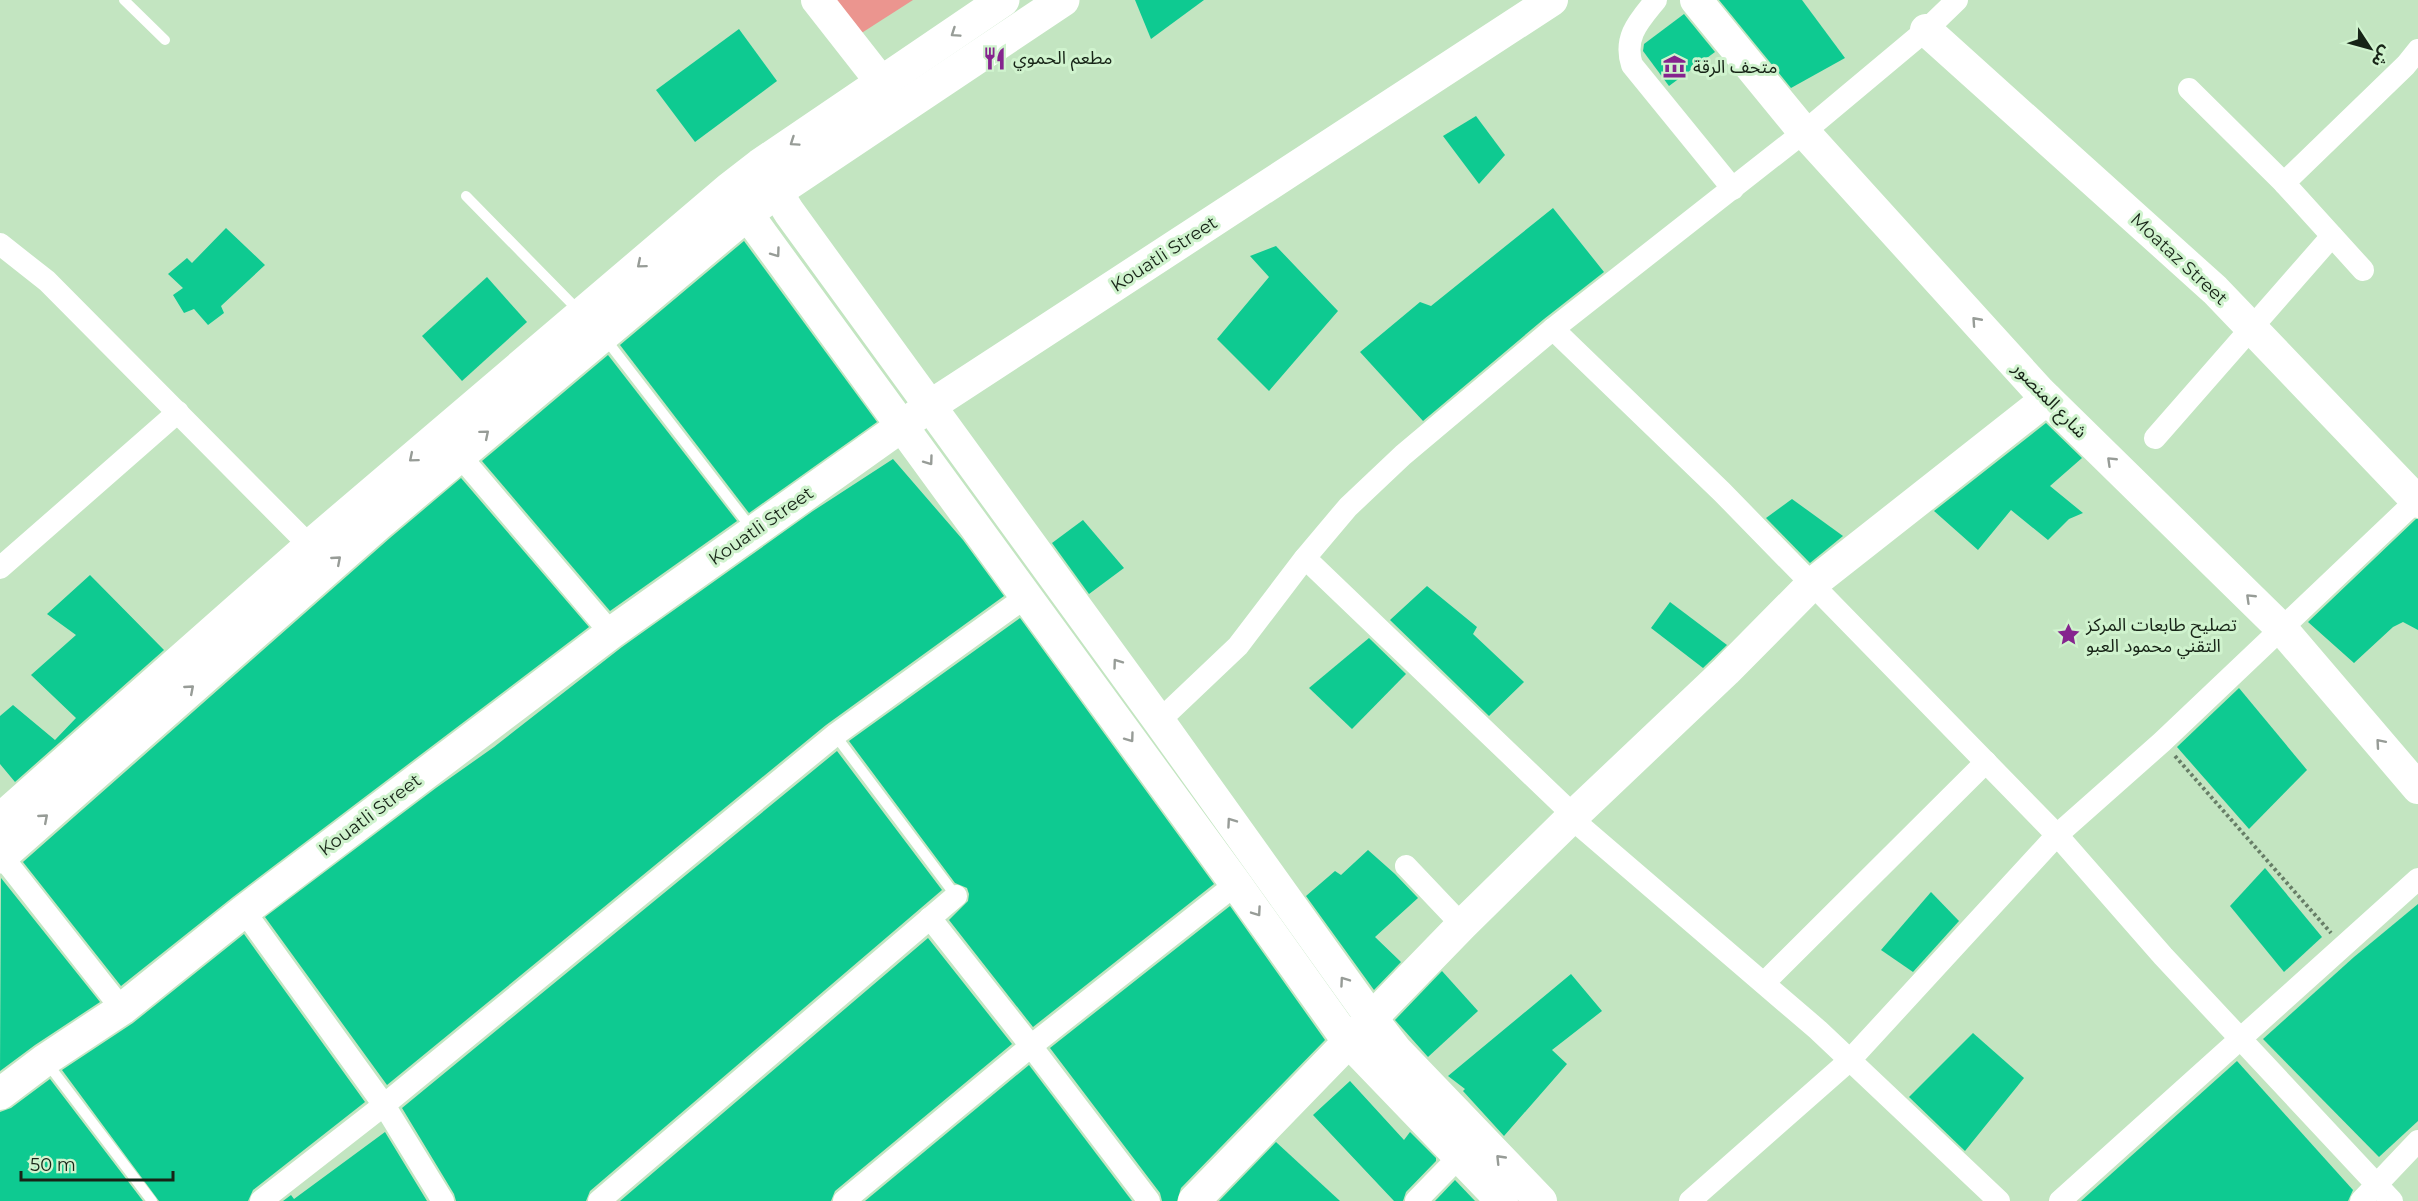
<svg xmlns="http://www.w3.org/2000/svg" width="2418" height="1201" font-family="Montserrat,'Noto Sans Arabic',sans-serif">
  <rect width="100%" height="100%" fill="#c3e5c1"/>
  <!-- green -->
  <path fill="#eb958f" d="M836 0H913L860 34Z"/>
  <!-- building -->
  <g fill="#0eca91">
    <path d="M1135 0H1204L1151 39Z"/>
    <path d="M1719 0H1802L1845 58 1791 88Z"/>
    <path d="M1684 14 1715 52 1669 86 1643 51 1644 44Z"/>
    <path d="M739 29 777 81 695 142 656 90Z"/>
    <path d="M1476 116 1505 155 1479 184 1443 136Z"/>
    <path d="M1553 208 1604 272 1544 319 1423 421 1360 352 1420 302 1431 306Z"/>
    <path d="M226 228 265 265 221 306 224 313 208 325 194 309 184 313 173 295 183 288 168 274 187 258 192 263Z"/>
    <path d="M744 241 877 422 749 513 620 345Z"/>
    <path d="M1276 246 1338 311 1269 391 1217 339 1269 277 1250 256Z"/>
    <path d="M487 277 527 322 462 381 422 336Z"/>
    <path d="M608 355 737 521 610 611 482 461Z"/>
    <path d="M2046 423 2082 458 2050 486 2083 513 2069 519 2048 540 2011 510 1978 550 1934 511Z"/>
    <path d="M893 459 963 540 1004 596 826 725 387 1085 265 917 436 788 494 747 622 647 813 511Z"/>
    <path d="M461 478 589 627 233 897 121 986 23 862 390 538Z"/>
    <path d="M1792 499 1843 536 1810 563 1766 518Z"/>
    <path d="M2416 519H2418V630L2403 622 2393 627 2354 663 2308 622Z"/>
    <path d="M1083 520 1124 568 1089 594 1052 543Z"/>
    <path d="M90 575 164 650 15 782 0 764V716L13 705 55 740 76 718 31 675 76 635 47 614Z"/>
    <path d="M1427 586 1477 627 1473 634 1524 682 1489 716 1390 620Z"/>
    <path d="M1670 602 1727 645 1703 668 1651 628Z"/>
    <path d="M1020 618 1214 884 1033 1027 949 920 968 901 969 894 967 888 955 883 849 741Z"/>
    <path d="M1369 638 1406 674 1352 729 1309 688Z"/>
    <path d="M2239 688 2307 770 2249 829 2177 747Z"/>
    <path d="M837 751 942 890 590 1191 586 1201H456L454 1194 402 1108Z"/>
    <path d="M1368 850 1395 874 1418 898 1375 937 1401 962 1374 990 1306 896 1335 871 1341 875Z"/>
    <path d="M2265 868 2322 937 2284 972 2230 906Z"/>
    <path d="M1 878 100 1002 35 1045 0 1071Z"/>
    <path d="M1931 892 1959 921 1913 972 1881 950Z"/>
    <path d="M2418 904V1121L2379 1157 2263 1039 2354 957Z"/>
    <path d="M1230 906 1325 1040 1181 1188 1177 1201H1162L1160 1193 1050 1048Z"/>
    <path d="M244 934 365 1102 253 1190 248 1201H159L62 1070 133 1023Z"/>
    <path d="M928 938 1012 1044 835 1191 831 1201H620Z"/>
    <path d="M1442 971 1478 1011 1428 1057 1395 1020Z"/>
    <path d="M1571 974 1602 1011 1552 1050 1567 1064 1504 1136 1463 1091 1465 1089 1448 1076Z"/>
    <path d="M1973 1033 2024 1078 1965 1151 1909 1097Z"/>
    <path d="M2237 1061 2353 1190 2348 1201H2081Z"/>
    <path d="M1029 1065 1132 1201H865Z"/>
    <path d="M50 1079 143 1201H0V1112L11 1108Z"/>
    <path d="M1350 1081 1404 1140 1410 1132 1436 1158V1161L1406 1192 1403 1201H1394L1313 1115Z"/>
    <path d="M385 1132 427 1201H283L291 1195 294 1199Z"/>
    <path d="M1276 1142 1340 1201H1219Z"/>
    <path d="M1455 1180 1475 1201H1435Z"/>
  </g>
  <g fill="none" stroke-linecap="round" stroke-linejoin="round">
    <!-- path -->
    <path stroke="#677e67" stroke-width="4" stroke-dasharray="3 3" stroke-linecap="butt" d="M2175 756 2331 933"/>
    <!-- lane -->
    <g stroke="#fff" stroke-width="10">
      <path d="M124 0 165 40"/>
      <path d="M466 196 580 312"/>
      <path d="M604 337 752 529"/>
      <path d="M835 735 956 896"/>
      <path d="M47 1063 152 1201"/>
    </g>
    <!-- street -->
    <g stroke="#fff" stroke-width="22">
      <path d="M1656 0C1639 21 1623 37 1632 65L1733 189"/>
      <path d="M2189 89 2284 183 2363 270"/>
      <path d="M2284 183 2406 65 2418 50"/>
      <path d="M0 244 47 281 310 546"/>
      <path d="M1553 329 1722 492 2057 835 2163 956 2392 1201"/>
      <path d="M2155 438 2332 236"/>
      <path d="M460 456 611 633"/>
      <path d="M1305 558 1565 807 1571 818 1818 1030 1999 1201"/>
      <path d="M0 568 178 412"/>
      <path d="M1159 721 1238 646 1305 558 1348 507 1403 455 1553 329 1804 132 1926 30 1957 0"/>
      <path d="M0 854 122 1009"/>
      <path d="M1406 866 1462 925"/>
      <path d="M244 911 384 1105 443 1201"/>
      <path d="M930 918 1031 1046 1149 1201"/>
      <path d="M1764 983 1986 762"/>
      <path d="M261 1201 384 1105 835 735 1027 596"/>
      <path d="M599 1201 956 896"/>
      <path d="M844 1201 1031 1046 1236 884"/>
      <path d="M1416 1201 1459 1157"/>
      <path d="M1690 1201 1850 1060 2057 835 2162 742 2418 499"/>
      <path d="M2060 1201 2418 879"/>
      <path d="M2361 1201 2418 1141"/>
    </g>
    <!-- secondary -->
    <g stroke="#fff" stroke-width="32">
      <path d="M817 0 882 83"/>
      <path d="M1696 0 1804 132 2040 392 2282 629 2418 788"/>
      <path d="M1926 30 2215 290 2418 502"/>
      <path d="M762 168 789 212 1159 721 1372 1019 1396 1050 1541 1201"/>
      <path d="M731 192 1236 884 1348 1041 1502 1201"/>
      <path d="M0 1094 45 1060 122 1009 244 911 611 633 930 406 1552 0"/>
      <path d="M1194 1201 1462 925 1571 818 1726 671 1812 584 2047 399"/>
    </g>
    <!-- primary -->
    <g stroke="#fff" stroke-width="33">
      <path d="M0 820 310 546 729 189 760 165 1003 0"/>
      <path d="M0 857 378 524 747 214 776 192 1063 0"/>
    </g>
  </g>
  <!-- one-way arrows -->
  <defs><path id="oneway-chevron" d="M-2-3.5L2.5 0L-2 3.5" fill="none" stroke-width="1.6" stroke-linecap="round" stroke-linejoin="round" transform="scale(1.5)"/></defs>
  <g stroke="#979c97">
    <use href="#oneway-chevron" transform="translate(955 33) rotate(146)"/>
    <use href="#oneway-chevron" transform="translate(794 142) rotate(146)"/>
    <use href="#oneway-chevron" transform="translate(776 253) rotate(54)"/>
    <use href="#oneway-chevron" transform="translate(641 264) rotate(140)"/>
    <use href="#oneway-chevron" transform="translate(1976 321) rotate(-132)"/>
    <use href="#oneway-chevron" transform="translate(485 434) rotate(-40)"/>
    <use href="#oneway-chevron" transform="translate(413 458) rotate(140)"/>
    <use href="#oneway-chevron" transform="translate(929 461) rotate(54)"/>
    <use href="#oneway-chevron" transform="translate(2111 461) rotate(-136)"/>
    <use href="#oneway-chevron" transform="translate(337 560) rotate(-41)"/>
    <use href="#oneway-chevron" transform="translate(2250 598) rotate(-136)"/>
    <use href="#oneway-chevron" transform="translate(1117 663) rotate(-126)"/>
    <use href="#oneway-chevron" transform="translate(190 689) rotate(-41)"/>
    <use href="#oneway-chevron" transform="translate(1130 738) rotate(54)"/>
    <use href="#oneway-chevron" transform="translate(2380 743) rotate(-131)"/>
    <use href="#oneway-chevron" transform="translate(44 818) rotate(-41)"/>
    <use href="#oneway-chevron" transform="translate(1231 822) rotate(-125)"/>
    <use href="#oneway-chevron" transform="translate(1257 912) rotate(55)"/>
    <use href="#oneway-chevron" transform="translate(1344 981) rotate(-125)"/>
    <use href="#oneway-chevron" transform="translate(1500 1159) rotate(-134)"/>
  </g>
  <!-- icons -->
  <defs>
    <symbol id="restaurant-bare" viewBox="-9 -9 18 18"><path d="M-5-6h1v4h1v-4h1v4h1v-4h1v5L-1.5 .5V6h-2V.5L-5-1ZM5-6V6H3V1.5H1.5Q1.5-4 5-6Z" fill="#85248e" stroke="#d0f3ce" stroke-width="2.5" paint-order="stroke"/></symbol>
    <symbol id="museum-bare" viewBox="-9 -9 18 18"><path d="M0-6L6-3V-2H-6V-3ZM-5-1h2V3h-2ZM-1-1h2V3h-2ZM3-1h2V3H3ZM-6 4H6V6H-6Z" fill="#85248e" stroke="#d0f3ce" stroke-width="2.5" paint-order="stroke"/></symbol>
    <symbol id="sight-bare" viewBox="-9 -9 18 18"><path d="M0-6L1.8-2.2L6-1.7L2.9 1.2L3.7 5.4L0 3.3L-3.7 5.4L-2.9 1.2L-6-1.7L-1.8-2.2Z" fill="#85248e" stroke="#d0f3ce" stroke-width="2.5" paint-order="stroke"/></symbol>
  </defs>
  <g fill-rule="evenodd">
    <use href="#restaurant-bare" x="978" y="42" width="33" height="33"/>
    <use href="#museum-bare" x="1658" y="50" width="33" height="33"/>
    <use href="#sight-bare" x="2052" y="618" width="33" height="33"/>
  </g>
  <g text-anchor="middle" dominant-baseline="central" stroke-width="6" stroke-linejoin="round" paint-order="stroke">
    <!-- poi labels -->
    <g font-size="18" fill="#172417" stroke="#d0f3ce" text-anchor="start">
      <text x="1013" y="58">مطعم الحموي</text>
      <text x="1693" y="67">متحف الرقة</text>
      <text x="2086" y="625">تصليح طابعات المركز<tspan x="2086" dy="21">التقني محمود العبو</tspan></text>
    </g>
    <!-- street labels -->
    <g font-size="18" fill="#172417" stroke="#d0f3ce">
      <text transform="translate(1164 254) rotate(-33)">Kouatli Street</text>
      <text transform="translate(2179 259) rotate(43)">Moataz Street</text>
      <text transform="translate(2050 400) rotate(46)">شارع المنصور</text>
      <text transform="translate(761 526) rotate(-35)">Kouatli Street</text>
      <text transform="translate(370 815) rotate(-37)">Kouatli Street</text>
    </g>
  </g>
  <!-- north arrow -->
  <g transform="translate(2370 48) rotate(126)" stroke="#d0f3ce" stroke-width="4.5" paint-order="stroke">
  <path d="M0-4.5L10 22L0 15L-10 22Z" fill="#172417"/>
  <text y="-9" font-size="16" font-weight="bold" text-anchor="middle" fill="#172417">ش</text>
  </g>
  <!-- scale -->
  <path d="M21 1171v9h152v-9" fill="none" stroke="#172417" stroke-width="3"/>
  <text x="30" y="1171" font-size="18" fill="#172417" stroke="#d0f3ce" stroke-width="4.5" paint-order="stroke">50 m</text>
</svg>
